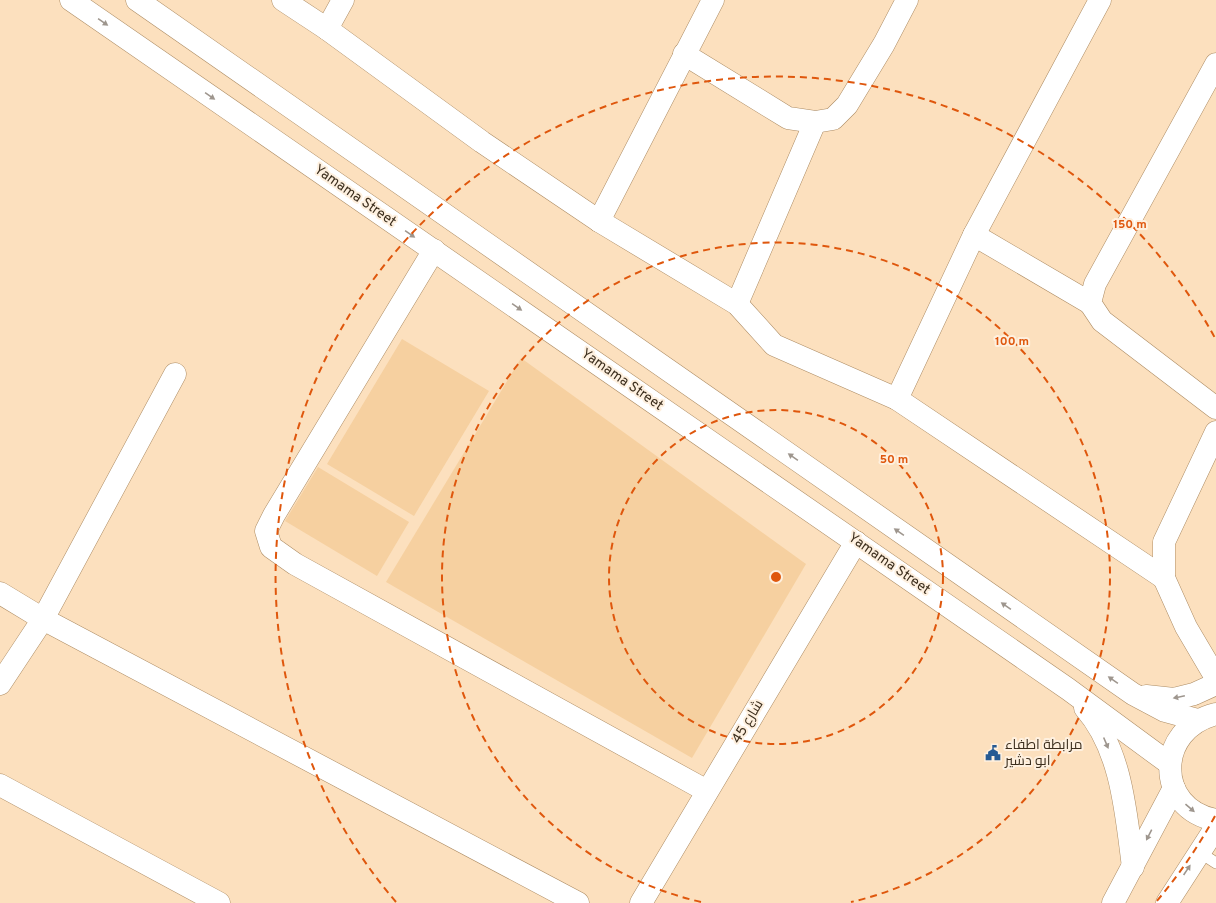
<svg xmlns="http://www.w3.org/2000/svg" width="1216" height="903" font-family="Overpass,Cairo,sans-serif">
  <rect width="100%" height="100%" fill="#fce0be"/>
  <!-- green -->
  <g fill="#f6d0a0">
    <path d="M402 339 489 391 414 516 327 464Z"/>
    <path d="M521 358 806 564 692 758 386 582Z"/>
    <path d="M318 467 409 522 377 576 285 521Z"/>
  </g>
  <g fill="none" stroke-linecap="round" stroke-linejoin="round">
    <defs>
      <path id="service" d="M1199 852 1216 863"/>
      <g id="minor">
        <path d="M283 0 327 29 343 0"/>
        <path d="M327 29 482 142 599 221 737 304 774 345 897 399 1164 578"/>
        <path d="M684 54 788 118 815 122 833 119 847 105 884 44 907 0"/>
        <path d="M1216 64 1095 284 1090 303 1102 321 1216 408"/>
        <path d="M599 221 713 0"/>
        <path d="M974 235 1090 303"/>
        <path d="M434 250 274 515 266 531 271 547 295 564 707 791"/>
        <path d="M737 304 815 122"/>
        <path d="M897 399 974 235 1100 0"/>
        <path d="M1216 432 1164 542V578L1186 627 1216 678"/>
        <path d="M0 593 43 619 578 903"/>
        <path d="M0 684 43 619 175 374"/>
        <path d="M0 785 219 903"/>
      </g>
      <path id="tertiary" d="M641 903 856 542"/>
      <g id="secondary">
        <path d="M71 0 1068 689 1170 764"/>
        <path d="M137 0 1133 694 1165 711 1198 720"/>
        <path d="M1146 696 1174 699 1194 694 1216 684"/>
        <path d="M1085 708C1122 750 1126 814 1133 867"/>
        <path d="M1216 714C1155 729 1155 809 1216 820"/>
        <path d="M1113 903 1174 788"/>
        <path d="M1167 903 1216 827"/>
      </g>
    </defs>
    <!-- service casing -->
    <use href="#service" stroke="#ad8c64" stroke-width="12"/>
    <!-- minor casing -->
    <use href="#minor" stroke="#ad8c64" stroke-width="23"/>
    <!-- tertiary casing -->
    <use href="#tertiary" stroke="#ad8c64" stroke-width="23"/>
    <!-- secondary casing -->
    <use href="#secondary" stroke="#ad8c64" stroke-width="23"/>
    <!-- service -->
    <use href="#service" stroke="#fff" stroke-width="11"/>
    <!-- minor -->
    <use href="#minor" stroke="#fff" stroke-width="22"/>
    <!-- tertiary -->
    <use href="#tertiary" stroke="#fff" stroke-width="22"/>
    <!-- secondary -->
    <use href="#secondary" stroke="#fff" stroke-width="22"/>
  </g>
  <!-- one-way arrows -->
  <defs><path id="oneway-solid" d="M-6-.8H1V-3.2L6.5 0L1 3.2V.8H-6Z"/></defs>
  <g fill="#9e968e">
    <use href="#oneway-solid" transform="translate(103 22) rotate(35)"/>
    <use href="#oneway-solid" transform="translate(210 96) rotate(35)"/>
    <use href="#oneway-solid" transform="translate(410 234) rotate(35)"/>
    <use href="#oneway-solid" transform="translate(517 307) rotate(35)"/>
    <use href="#oneway-solid" transform="translate(793 457) rotate(-145)"/>
    <use href="#oneway-solid" transform="translate(899 532) rotate(-145)"/>
    <use href="#oneway-solid" transform="translate(1006 606) rotate(-145)"/>
    <use href="#oneway-solid" transform="translate(1113 680) rotate(-145)"/>
    <use href="#oneway-solid" transform="translate(1179 697) rotate(168)"/>
    <use href="#oneway-solid" transform="translate(1106 743) rotate(67)"/>
    <use href="#oneway-solid" transform="translate(1190 808) rotate(41)"/>
    <use href="#oneway-solid" transform="translate(1149 835) rotate(117)"/>
    <use href="#oneway-solid" transform="translate(1187 870) rotate(-56)"/>
  </g>
  <!-- distance rings -->
  <g fill="none" stroke="#df570d" stroke-width="2" stroke-dasharray="7 5">
    <circle cx="776" cy="577" r="167"/>
    <path d="M701 902A334 334 0 1 1 851 902"/>
    <path d="M1215 816A500 500 0 0 1 1156 902M396 902A500 500 0 1 1 1215 338"/>
  </g>
  <!-- icons -->
  <defs>
    <symbol id="civic-bare" viewBox="-9 -9 18 18"><path d="M-.6-6.5H3V-4.5H.6V-3L4-1V1h2V6H-6V1h2V-1L-.6-3ZM-1.2 2.5V6h2.4V2.5Z" fill="#265a93" stroke="#fef0df" stroke-width="2.5" paint-order="stroke"/></symbol>
  </defs>
  <g fill-rule="evenodd">
    <use href="#civic-bare" x="982" y="742" width="22" height="22"/>
  </g>
  <g text-anchor="middle" dominant-baseline="central" stroke-width="4" stroke-linejoin="round" paint-order="stroke">
    <!-- street labels -->
    <g font-size="14" fill="#3c2e1d" stroke="#fef0df">
      <text transform="translate(355 196) rotate(35)">Yamama Street</text>
      <text transform="translate(622 380) rotate(35)">Yamama Street</text>
      <text transform="translate(889 564) rotate(35)">Yamama Street</text>
      <text transform="translate(748 722) rotate(-59)">شارع 45</text>
    </g>
    <!-- poi labels -->
    <g font-size="14" fill="#3c2e1d" stroke="#fef0df" text-anchor="start">
      <text x="1005" y="745">مرابطة اطفاء<tspan x="1005" dy="16">ابو دشير</tspan></text>
    </g>
  </g>
  <circle cx="776" cy="577" r="6" fill="#df570d" stroke="#fef0df" stroke-width="2"/>
  <g font-size="12" text-anchor="middle" font-weight="bold" fill="#df570d" stroke="#fef0df" stroke-width="4" stroke-linejoin="round" paint-order="stroke">
    <text x="1130" y="228">150 m</text>
    <text x="1012" y="345">100 m</text>
    <text x="894" y="463">50 m</text>
  </g>
</svg>
